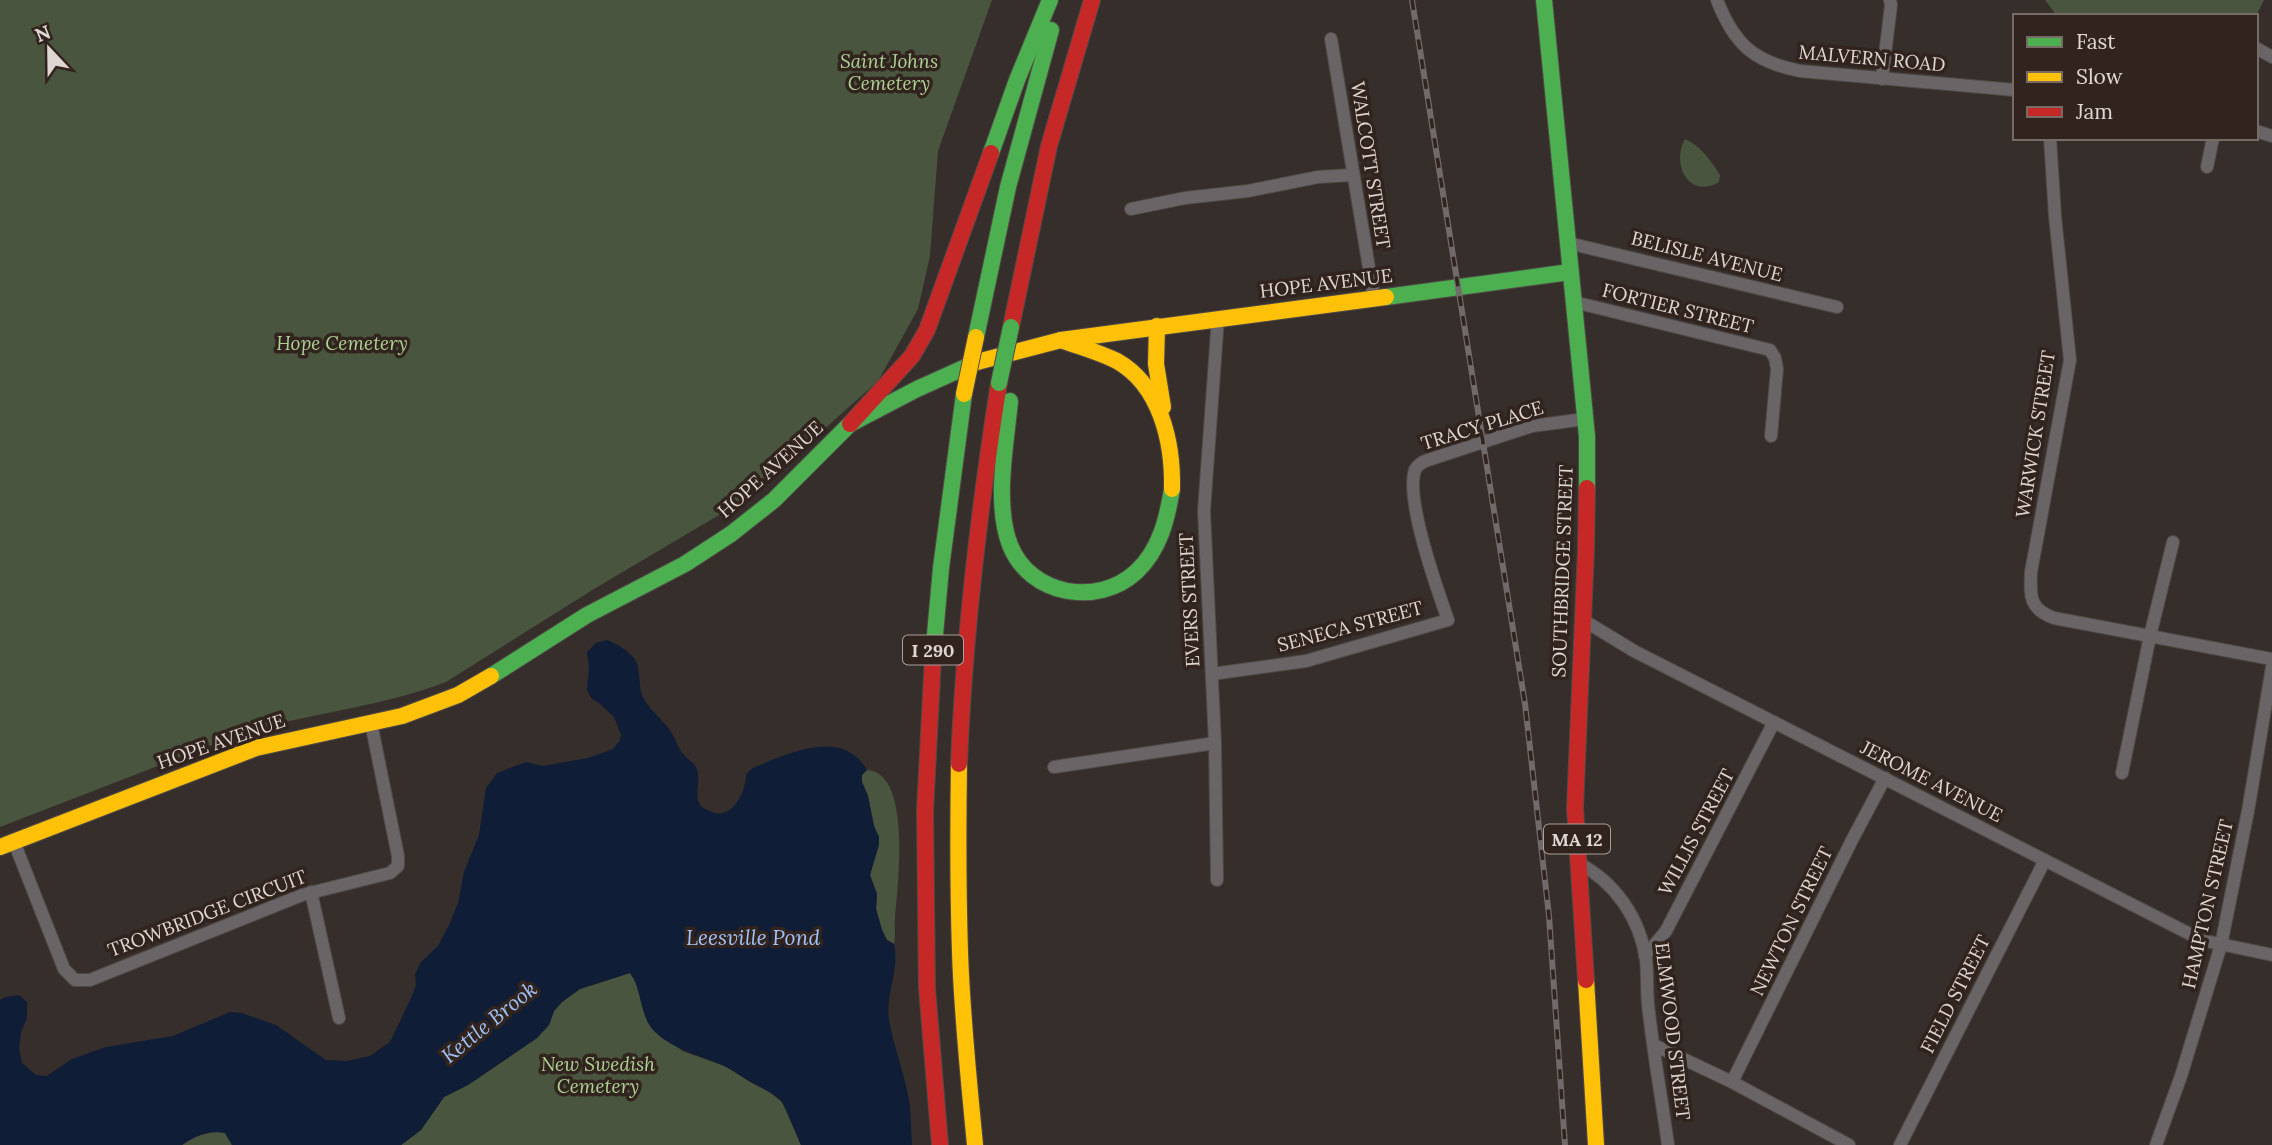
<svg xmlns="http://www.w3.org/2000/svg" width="2272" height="1145" font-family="Lora,serif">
  <rect width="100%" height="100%" fill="#362e2b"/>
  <!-- green -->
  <g fill="#49553e">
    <path d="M0 0H992L938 151 930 256 918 309 878 381 746 499 594 589 446 682C381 707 310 713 243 733L0 827Z"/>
    <path d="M2045 0H2264L2256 16H2057Z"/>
    <path d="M1685 139C1701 146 1711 161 1720 175L1719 182C1688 200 1671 163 1685 139Z"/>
    <path d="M867 770C912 772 898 887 895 918 894 927 896 935 894 944L887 940 882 930 876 909 877 894 870 875 879 837 874 826 868 796 862 782V775Z"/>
    <path d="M630 973 636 982 642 1006 682 1051 722 1065 744 1076 756 1085 763 1087 782 1102 801 1145H401L421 1130 444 1097 468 1085 537 1038 549 1025 554 1011 562 1002 580 989Z"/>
    <path d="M215 1131 225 1133 232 1145H182L194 1137Z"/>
  </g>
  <!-- water -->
  <path fill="#0f1d36" d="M607 640C617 644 627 650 634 658 642 668 637 687 644 699 650 711 664 720 671 732 676 739 678 749 684 755 688 760 693 762 696 767 702 777 694 796 699 803 701 808 707 810 712 812 732 820 746 792 746 775L751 769C785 755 842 726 867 770L862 775V782L868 796 874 826 879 837V845L870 875 877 894 876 909 882 930 887 940 894 944C900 971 885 994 889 1020 894 1049 906 1077 910 1106 911 1119 911 1132 912 1145H801C796 1134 787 1109 781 1101 774 1093 763 1089 754 1084 743 1078 733 1070 722 1065 698 1055 674 1050 655 1032 639 1017 643 990 630 973L580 989 562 1002 554 1011 549 1025 537 1038 468 1085 444 1097 421 1130 401 1145H232L225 1133C209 1130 195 1136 182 1145H0V1000L5 997 19 995 27 1002V1018L21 1032 19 1049 22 1063 36 1075 47 1076 72 1059 106 1047 173 1036 230 1012 242 1013 276 1025 326 1060 347 1061 370 1056 390 1042 411 998 416 985 415 974 421 962 438 946 449 925 458 903 464 872 479 835 486 788 497 773 526 762 543 766 588 758 613 749 620 740 621 735 614 717 599 703 592 699 587 690 589 668 587 652 596 643Z"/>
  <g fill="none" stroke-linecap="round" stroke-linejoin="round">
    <defs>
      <g id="street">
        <path d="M1717 0C1734 44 1754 62 1800 71L2015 90"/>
        <path d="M1331 39 1374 298"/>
        <path d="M2256 48 2272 57"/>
        <path d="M1882 79 1891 5 1890 0"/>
        <path d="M2256 131 2272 136"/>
        <path d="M2050 138 2055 216 2070 360 2031 572C2030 596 2029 609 2054 618L2272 659"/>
        <path d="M2207 167 2213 138"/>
        <path d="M1131 209 1185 198 1248 191 1318 177 1352 175"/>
        <path d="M1568 243 1837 307"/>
        <path d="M1574 302 1770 350 1775 358 1777 369 1771 436"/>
        <path d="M1583 620 1634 651 2184 931 2201 940 2272 955"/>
        <path d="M1212 674 1306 661 1448 620C1437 589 1405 499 1415 470 1418 464 1422 462 1428 460L1532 426 1585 419"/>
        <path d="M1054 767 1215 743"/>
        <path d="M2122 773 2150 636 2173 542"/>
        <path d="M14 842 64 969 75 980H90L302 895 390 873 398 866V856L371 723"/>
        <path d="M1578 863C1615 882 1640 918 1646 960 1648 977 1646 995 1649 1013 1654 1057 1662 1101 1668 1145"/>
        <path d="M1217 880 1215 743 1204 511 1218 318"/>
        <path d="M311 892 339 1018"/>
        <path d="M1645 956 1666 931 1774 722"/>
        <path d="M1654 1045 1732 1082 1849 1145"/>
        <path d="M1732 1082 1852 840 1885 778"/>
        <path d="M1900 1145 2045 860"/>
        <path d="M2156 1145 2181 1076 2221 945 2248 811 2272 667"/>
      </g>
      <g id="fast">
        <path d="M1544 0 1587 436V488"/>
        <path d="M991 153 1017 80 1050 0"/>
        <path d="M1386 297 1570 272"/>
        <path d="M976 337 1008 187 1051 30"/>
        <path d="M1010 401C1006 444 994 504 1010 545 1030 596 1098 607 1136 572 1160 550 1167 519 1172 489"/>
        <path d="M933 657 941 568 964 394"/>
        <path d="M491 676 587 615 685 564 731 534 774 500 850 424 917 389 977 362"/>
      </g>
      <g id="slow">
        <path d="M1157 326 1156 364 1163 407"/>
        <path d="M1061 340C1080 347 1099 352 1117 361 1161 386 1173 443 1172 489"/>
        <path d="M977 362 1061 340 1386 297"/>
        <path d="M959 764C958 827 958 890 960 952 962 1017 969 1081 975 1145"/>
        <path d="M0 847 256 748 402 716 458 695 491 676"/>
        <path d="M1586 980 1596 1145"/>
      </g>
      <g id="jam">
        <path d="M1011 327 1049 146 1092 0"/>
        <path d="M850 424 912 356 927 330 991 153"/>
        <path d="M933 657 925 811 927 988 940 1145"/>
        <path d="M959 764C964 636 979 510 999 383"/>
        <path d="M1586 980 1575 808 1586 549 1587 488"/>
      </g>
    </defs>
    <!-- street casing -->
    <use href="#street" stroke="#504a47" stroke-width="14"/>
    <!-- fast casing -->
    <use href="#fast" stroke="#504a47" stroke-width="18"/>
    <!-- slow casing -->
    <use href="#slow" stroke="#504a47" stroke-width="18"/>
    <!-- jam casing -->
    <use href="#jam" stroke="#504a47" stroke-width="18"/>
    <!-- street -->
    <use href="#street" stroke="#696466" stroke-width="12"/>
    <!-- fast -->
    <use href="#fast" stroke="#4caf50" stroke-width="16"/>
    <!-- slow -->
    <use href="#slow" stroke="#ffc107" stroke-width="16"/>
    <!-- jam -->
    <use href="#jam" stroke="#c62828" stroke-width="16"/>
    <defs>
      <path id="rail" d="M1412 0 1525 704 1549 916 1565 1145"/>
    </defs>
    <!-- rail casing -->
    <use href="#rail" stroke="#716a6b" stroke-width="6"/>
    <!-- rail -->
    <use href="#rail" stroke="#31231d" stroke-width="3.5" stroke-dasharray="10" stroke-linecap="butt"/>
    <defs>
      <path id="fast-bridge" d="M999 383 1011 327"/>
      <path id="slow-bridge" d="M964 394 976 337"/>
    </defs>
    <!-- fast-bridge casing -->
    <use href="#fast-bridge" stroke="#504a47" stroke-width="18" stroke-linecap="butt"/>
    <!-- slow-bridge casing -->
    <use href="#slow-bridge" stroke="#504a47" stroke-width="18" stroke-linecap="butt"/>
    <!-- fast-bridge -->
    <use href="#fast-bridge" stroke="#4caf50" stroke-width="16"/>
    <!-- slow-bridge -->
    <use href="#slow-bridge" stroke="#ffc107" stroke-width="16"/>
  </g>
  <g text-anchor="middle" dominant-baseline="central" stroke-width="7" stroke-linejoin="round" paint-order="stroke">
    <!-- shield labels -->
    <g fill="#31231d" stroke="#aca09c" stroke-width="2">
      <rect x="903" y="635.5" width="60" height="29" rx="5"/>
      <rect x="1544" y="824.5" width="66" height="29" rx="5"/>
    </g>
    <g font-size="18" font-weight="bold" fill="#e0d6d2">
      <text x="933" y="650">I 290</text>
      <text x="1577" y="839">MA 12</text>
    </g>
    <!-- street labels -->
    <g font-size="19" fill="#e0d6d2" stroke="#31231d">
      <text transform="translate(1872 58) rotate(5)">MALVERN ROAD</text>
      <text transform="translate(1371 165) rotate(81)">WALCOTT STREET</text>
      <text transform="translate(1707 256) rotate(14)">BELISLE AVENUE</text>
      <text transform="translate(1326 283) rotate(-7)">HOPE AVENUE</text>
      <text transform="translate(1678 308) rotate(14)">FORTIER STREET</text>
      <text transform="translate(1482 425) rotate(-17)">TRACY PLACE</text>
      <text transform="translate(2035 434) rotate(-81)">WARWICK STREET</text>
      <text transform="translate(770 469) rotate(-42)">HOPE AVENUE</text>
      <text transform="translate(1562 571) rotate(-88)">SOUTHBRIDGE STREET</text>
      <text transform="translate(1189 600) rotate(-93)">EVERS STREET</text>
      <text transform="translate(1350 626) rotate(-15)">SENECA STREET</text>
      <text transform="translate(221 741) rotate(-19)">HOPE AVENUE</text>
      <text transform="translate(1932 781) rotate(27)">JEROME AVENUE</text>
      <text transform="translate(1696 832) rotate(-62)">WILLIS STREET</text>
      <text transform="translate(2207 904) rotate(-77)">HAMPTON STREET</text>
      <text transform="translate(207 913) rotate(-21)">TROWBRIDGE CIRCUIT</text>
      <text transform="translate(1791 921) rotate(-64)">NEWTON STREET</text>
      <text transform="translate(1955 994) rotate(-63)">FIELD STREET</text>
      <text transform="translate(1673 1031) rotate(83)">ELMWOOD STREET</text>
    </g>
    <!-- park labels -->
    <g font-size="19" font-style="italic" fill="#aed195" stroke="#31231d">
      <text x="889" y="61">Saint Johns<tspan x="889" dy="22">Cemetery</tspan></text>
      <text x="342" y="343">Hope Cemetery</text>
      <text x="598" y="1064">New Swedish<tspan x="598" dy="22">Cemetery</tspan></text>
    </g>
    <!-- water labels -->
    <g font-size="21" font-style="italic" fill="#a0c2fb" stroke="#31231d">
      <text x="753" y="937">Leesville Pond</text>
      <text transform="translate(489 1022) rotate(-39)">Kettle Brook</text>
    </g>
  </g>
  <!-- legend -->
  <rect x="2013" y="14" width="245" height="126" fill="#31231d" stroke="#776b65" stroke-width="2"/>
  <rect x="2027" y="37" width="35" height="10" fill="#4caf50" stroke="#776b65" stroke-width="2"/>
  <text x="2076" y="49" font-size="21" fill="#e0d6d2">Fast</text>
  <rect x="2027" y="72" width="35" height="10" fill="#ffc107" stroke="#776b65" stroke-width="2"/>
  <text x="2076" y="84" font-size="21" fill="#e0d6d2">Slow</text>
  <rect x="2027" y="107" width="35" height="10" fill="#c62828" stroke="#776b65" stroke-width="2"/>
  <text x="2076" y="119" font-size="21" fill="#e0d6d2">Jam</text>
  <!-- north arrow -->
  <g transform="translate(49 49) rotate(338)" stroke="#31231d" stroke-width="5" paint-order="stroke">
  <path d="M0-5L12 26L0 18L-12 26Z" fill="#e0d6d2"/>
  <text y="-10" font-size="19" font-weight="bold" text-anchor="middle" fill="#e0d6d2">N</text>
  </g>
</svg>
